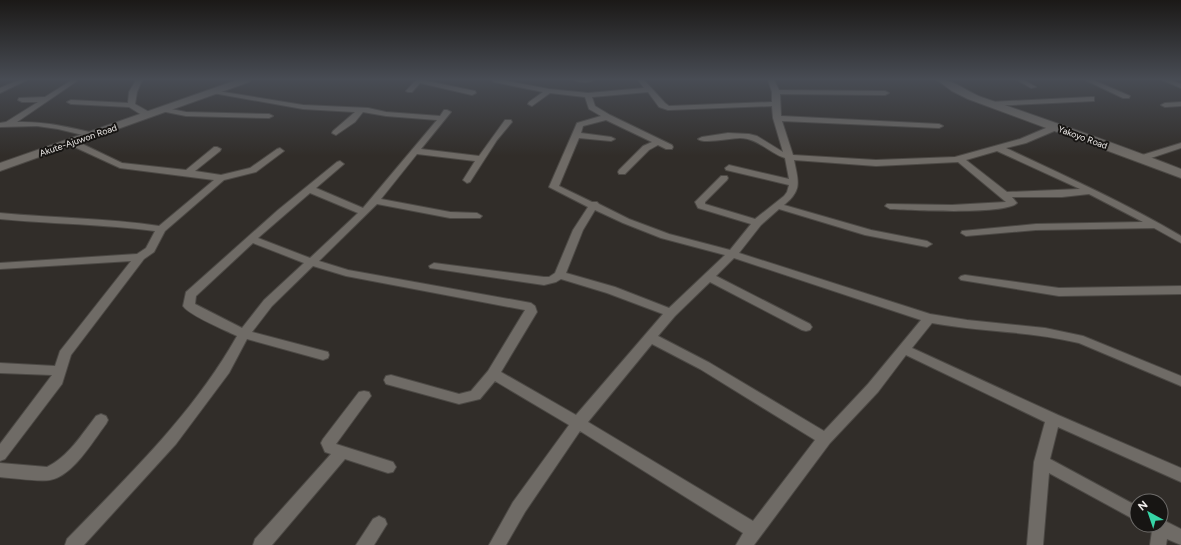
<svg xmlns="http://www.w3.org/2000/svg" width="1181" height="545" font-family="Figtree,sans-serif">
  <rect width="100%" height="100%" fill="#312d29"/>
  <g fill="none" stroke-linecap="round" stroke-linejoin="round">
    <defs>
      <g id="minor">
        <path d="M19 80H27L0 93V88Z"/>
        <path d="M72 80 77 81 17 122C44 121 68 127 94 133V137H91L58 129 37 126 0 127V123L6 122 38 102H22L18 100 19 98 45 97Z"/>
        <path d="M136 80H142L137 92 135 104 151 113V117H145L129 107 71 104 67 102 71 100 128 103 129 92Z"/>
        <path d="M416 80H422L475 91 476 93 472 95 420 83 412 92H408L406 91Z"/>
        <path d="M491 80H502L549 89 588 93 644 88 638 80H644L665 103 669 106 772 102V92L768 80H774L779 90 885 91 889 93 885 95 780 94 781 116 939 124 943 126 939 128 782 121 793 155 876 160 955 157 1020 139 1053 125H1059V129L1026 143 1006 148C1065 176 1124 202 1181 236V243L1154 228 1036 230 966 236 961 233 962 231 1036 224 1143 222 1089 194 1062 197H1012L1017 203C1006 215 910 210 890 209L885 206 887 204 952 205 1006 202 958 162 876 166 794 160C798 181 803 190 784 205L871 230 927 241 932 244 927 247 865 235 779 209 761 225 739 253 930 314 967 320 1045 328 1083 336 1181 376V386L1079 343C1031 331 981 332 932 323L912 348 1058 415 1181 468V482L1058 427 1050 459 1137 506V521L1049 473 1043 545H1027L1034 462 1045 422 906 355 878 392 830 443 754 545H736L743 533 580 431 525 512 506 545H489L513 502 569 425 495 381 480 399 459 404 386 384 384 380 386 376 391 375 459 394 471 391 488 371 525 310 346 276 313 266 272 306 252 332 328 352 329 355 328 358 323 360 247 339 229 373 176 444 84 545H65L67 539C129 475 193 414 237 336 225 330 190 316 183 306L186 292 278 210 337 162 340 161 344 164 316 188 363 208 437 120 386 116 363 112 355 122 336 135 332 133 333 131 355 112 303 109 213 93 211 92V90L303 105 368 108 386 112 440 116 444 110H447L451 112 421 149 479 156 505 120H511L512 122 497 140 470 182 467 183 463 180 475 161 417 154 381 199 450 212 477 213 482 216 480 218H450L377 204 319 261 348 270 531 303 535 306 537 312 501 372 576 415 663 314 607 293 561 279 556 282 544 285 430 268 429 266 434 263 544 277H549L555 273 573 230 588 207 549 187 577 123 601 116 589 109 585 97 550 93 532 106 528 104 529 102 543 92 494 82ZM648 92 659 107 668 110 772 106 773 118 783 152 757 136 749 134 728 133 702 137 698 139C703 144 731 138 740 138 757 138 770 153 785 158L789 179 729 165 725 168 726 170 789 185 787 192 784 196 755 219 705 204V202L727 180 728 178 727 176H721L695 202 698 208 751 224 730 250 669 234 629 219 599 204 597 202H592L559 186 579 138 611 141 615 139 611 137 581 133 583 126 606 120 652 142 643 146 619 170 618 172 619 174H625L649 150 658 145 666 149H672L673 147 672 145 610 115 595 106 592 97ZM997 151 1080 189 1007 192 966 160ZM310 193 358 213 310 258 258 238ZM595 210 623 223 661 238 725 255 669 308 615 287 566 273 583 230ZM253 243 304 263 264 300 242 328 195 304 196 296ZM734 258 921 320 868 384 824 431 710 363 658 336 675 316 710 282 802 330 806 331 810 330 812 327 810 324 716 276ZM652 344 700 369 815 440 753 521 588 422Z"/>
        <path d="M575 80H594C590 83 579 83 575 80Z"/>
        <path d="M1017 80H1024L1036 87 1031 88Z"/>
        <path d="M1085 80H1093L1130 96 1129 98H1123Z"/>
        <path d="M1162 80H1170L1181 84V88Z"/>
        <path d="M1091 97H1094V101L990 106 986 104 990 102Z"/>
        <path d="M1181 102V106L1165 107 1161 105 1165 103Z"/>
        <path d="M161 107 186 112 269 114 273 116 269 118 186 116 161 111Z"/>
        <path d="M68 140H74L122 163 186 170 214 147H217L221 149 220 151 195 171 221 175 250 168 277 149 280 148 284 151 256 172 224 180 165 231 154 252 144 259 71 355 62 384 5 459 0 461V444L52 375 0 373V363L55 366 60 351 131 261 0 269V263L137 254 146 248 155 231C104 224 52 224 0 219V213C53 218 106 218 159 226L214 180 120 168 68 144Z"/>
        <path d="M1181 143V148L1142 161 1138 158 1139 156Z"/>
        <path d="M965 275 1059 288 1181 286V294L1059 296 961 280 959 278 961 276Z"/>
        <path d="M364 391 369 392 371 396 336 444 393 462 396 467 393 472 388 473 345 459 272 545H253L255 539 331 454 325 452 321 443 323 439 359 392Z"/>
        <path d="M101 414 106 416 108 420 106 424C93 441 73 476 50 480 40 482 12 478 0 477V463L47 467C69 456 82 434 96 416Z"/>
        <path d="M379 516 385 519 387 524 374 545H356L373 519Z"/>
        <path d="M1161 519 1181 529V545L1167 539 1166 545H1150L1152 531 1148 525H1161Z"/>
      </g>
      <g id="secondary">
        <path d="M237 80H250L249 82 0 171V163Z"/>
        <path d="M937 80C952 78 967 92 981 97 1048 120 1115 143 1181 169V178L968 99 952 91Z"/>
      </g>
    </defs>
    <!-- minor casing -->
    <use href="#minor" stroke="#4c4945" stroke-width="2"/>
    <!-- secondary casing -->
    <use href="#secondary" stroke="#4c4945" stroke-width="2"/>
    <!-- minor -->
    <use href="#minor" fill="#6f6b66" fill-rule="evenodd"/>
    <!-- secondary -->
    <use href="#secondary" fill="#6f6b66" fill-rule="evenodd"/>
  </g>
  <!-- sky -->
  <linearGradient id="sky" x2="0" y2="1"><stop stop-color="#1b1917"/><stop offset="0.51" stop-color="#484c54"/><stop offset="1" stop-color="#484c54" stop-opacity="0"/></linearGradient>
  <rect width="1181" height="156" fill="url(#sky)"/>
  <g text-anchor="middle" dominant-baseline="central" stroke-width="4" stroke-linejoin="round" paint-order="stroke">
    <!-- far-street labels -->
    <g font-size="9" fill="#efecea" stroke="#171513">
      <text transform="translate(1083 137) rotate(20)">Yakoyo Road</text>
      <text transform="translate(78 140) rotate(-19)">Akute-Ajuwon Road</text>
    </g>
  </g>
  <!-- north arrow -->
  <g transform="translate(1149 513) rotate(320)"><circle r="19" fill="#171513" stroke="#6d6b69"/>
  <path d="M0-3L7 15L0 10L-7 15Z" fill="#36d4a6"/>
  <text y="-6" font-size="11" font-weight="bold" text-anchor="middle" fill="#efecea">N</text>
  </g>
</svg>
